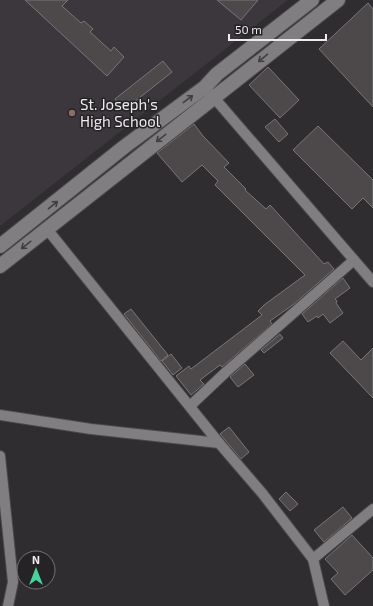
<svg xmlns="http://www.w3.org/2000/svg" width="373" height="606" font-family="'Exo 2',sans-serif">
  <rect width="100%" height="100%" fill="#2f2d2f"/>
  <!-- built -->
  <path fill="#3c363d" d="M0 0H288L0 226Z"/>
  <!-- building -->
  <g fill="#4d494b" stroke="#797677">
    <path d="M25 0H68L62 6 81 23 84 21 93 29 90 32 111 51 114 47 124 57 107 76Z"/>
    <path d="M217 0H258L241 20Z"/>
    <path d="M368 3 373 9V107L319 49Z"/>
    <path d="M163 61 172 72 124 110 115 99Z"/>
    <path d="M268 67 299 100 280 118 249 85Z"/>
    <path d="M275 119 288 134 279 142 265 127Z"/>
    <path d="M194 124 203 136 229 163 224 167 246 189 245 190 266 209 270 205 324 264 328 262 334 269 294 304 270 321 272 324 222 367 220 365 200 380 204 384 191 395 176 376 189 366 191 369 262 315 258 311 264 305 305 275 215 185 218 181 202 165 182 182 157 153Z"/>
    <path d="M318 126 373 180V208L363 198 352 209 293 150Z"/>
    <path d="M343 278 350 288 335 299 337 301 336 303 343 313 330 323 323 314 318 318 317 316 308 322 302 314Z"/>
    <path d="M131 309 168 355 161 361 124 314Z"/>
    <path d="M280 334 283 338 264 353 261 350Z"/>
    <path d="M343 341 361 360 373 348V398L330 353Z"/>
    <path d="M171 354 182 368 173 375 162 361Z"/>
    <path d="M245 364 254 375 238 387 230 377Z"/>
    <path d="M229 427 249 452 241 459 220 434Z"/>
    <path d="M286 492 298 504 290 511 279 499Z"/>
    <path d="M343 507 352 518 324 542 314 530Z"/>
    <path d="M352 535 373 558V570L345 595 331 579 338 573 325 559Z"/>
  </g>
  <g fill="none" stroke-linecap="round" stroke-linejoin="round">
    <defs>
      <g id="minor">
        <path d="M210 93 373 282"/>
        <path d="M47 229 219 443 262 493 313 559 324 606"/>
        <path d="M190 406 226 372 354 260"/>
        <path d="M0 415 91 429 219 443"/>
        <path d="M0 456 13 582 8 606"/>
        <path d="M313 559 373 509"/>
      </g>
      <g id="secondary">
        <path d="M0 246 124 147 205 87 217 74 312 0"/>
        <path d="M0 266 338 0"/>
      </g>
    </defs>
    <!-- minor casing -->
    <use href="#minor" stroke="#4b494b" stroke-width="12"/>
    <!-- secondary casing -->
    <use href="#secondary" stroke="#4b494b" stroke-width="16"/>
    <!-- minor -->
    <use href="#minor" stroke="#807e81" stroke-width="10"/>
    <!-- secondary -->
    <use href="#secondary" stroke="#807e81" stroke-width="14"/>
  </g>
  <!-- one-way arrows -->
  <defs><path id="oneway-shaft" d="M-6 0H5M1.5-3L5.5 0L1.5 3" fill="none" stroke-width="1.6" stroke-linecap="round" stroke-linejoin="round"/></defs>
  <g stroke="#403e41">
    <use href="#oneway-shaft" transform="translate(263 58) rotate(141)"/>
    <use href="#oneway-shaft" transform="translate(188 99) rotate(-37)"/>
    <use href="#oneway-shaft" transform="translate(161 138) rotate(142)"/>
    <use href="#oneway-shaft" transform="translate(53 205) rotate(-39)"/>
    <use href="#oneway-shaft" transform="translate(26 245) rotate(142)"/>
  </g>
  <!-- markers -->
  <circle fill="#8d6e63" stroke="#252325" stroke-width="1.5" cx="72" cy="113" r="4"/>
  <g text-anchor="middle" dominant-baseline="central" stroke-width="3" stroke-linejoin="round" paint-order="stroke">
    <!-- poi labels -->
    <g font-size="15" fill="#eeecee" stroke="#252325" text-anchor="start">
      <text x="80" y="104">St. Joseph's<tspan x="80" dy="17">High School</tspan></text>
    </g>
  </g>
  <!-- north arrow -->
  <g transform="translate(36 570)"><circle r="19" fill="#252325" stroke="#757375"/>
  <path d="M0-3L7 15L0 10L-7 15Z" fill="#49d49d"/>
  <text y="-6" font-size="11" font-weight="bold" text-anchor="middle" fill="#eeecee">N</text>
  </g>
  <!-- scale -->
  <path d="M229 34v6h97v-6" fill="none" stroke="#eeecee" stroke-width="2"/>
  <text x="235" y="34" font-size="12" fill="#eeecee" stroke="#252325" stroke-width="3" paint-order="stroke">50 m</text>
</svg>
